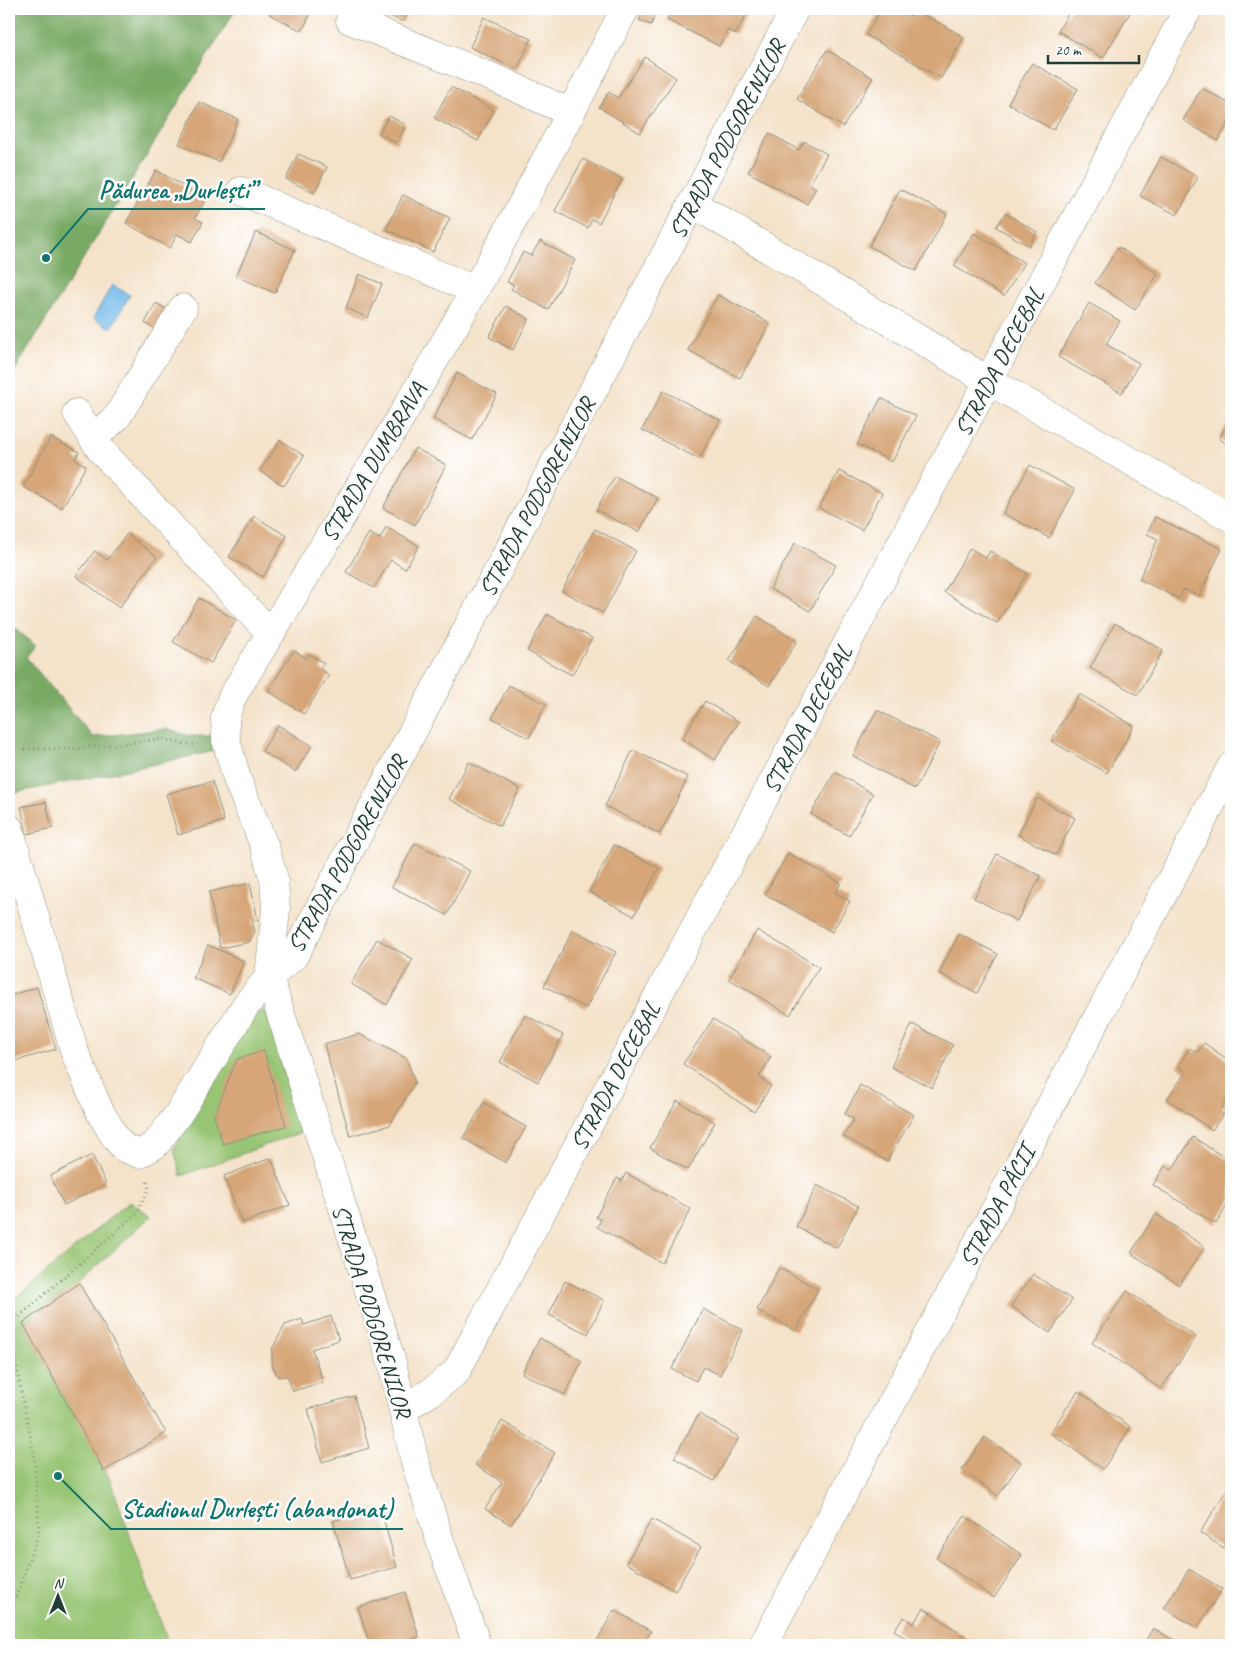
<svg xmlns="http://www.w3.org/2000/svg" width="1240" height="1654" font-family="Caveat,sans-serif">
  <rect width="100%" height="100%" fill="#fff"/>
  <filter id="ink" filterUnits="userSpaceOnUse"><feTurbulence type="fractalNoise" baseFrequency=".02" numOctaves="2"/><feDisplacementMap in="SourceGraphic" scale="10" xChannelSelector="R" yChannelSelector="G"/><feConvolveMatrix kernelMatrix="1 2 1 2 8 2 1 2 1" color-interpolation-filters="sRGB"/></filter>
  <filter id="wash" filterUnits="userSpaceOnUse"><feTurbulence type="fractalNoise" baseFrequency=".0096" numOctaves="4" result="noise"/><feDisplacementMap in="SourceGraphic" scale="20" xChannelSelector="R" yChannelSelector="G"/><feGaussianBlur stdDeviation="1.12" result="paint"/><feColorMatrix in="noise" values="0 0 0 0 0 0 0 0 0 0 0 0 0 0 0 0 0 1.4 0 .05"/><feComposite in="paint" operator="in"/></filter>
  <g filter="url(#wash)">
    <rect width="100%" height="100%" fill="#f4e2c9"/>
    <!-- green -->
    <g fill="#97c573" stroke="#5b8154">
      <path d="M265 1009 302 1132 181 1176 174 1149 248 1019Z"/>
      <path d="M130 1201 151 1216 79 1283 23 1323 110 1480 169 1645H9V1304Z"/>
    </g>
    <!-- forest -->
    <g fill="#79aa65" stroke="#4c744c">
      <path d="M9 9H236L9 380Z"/>
      <path d="M9 623 36 646 26 657 93 737 166 729 190 736H213L215 751 109 774 9 794Z"/>
    </g>
    <!-- water -->
    <path fill="#70b8e8" stroke="#487a8e" d="M112 285 130 295 111 328 93 318Z"/>
    <g id="blocks">
      <!-- building -->
      <g fill="#d6a678">
        <path d="M272 9H313L302 31 269 14Z"/>
        <path d="M375 9H409L403 22Z"/>
        <path d="M673 9H738L747 13 736 34 727 30 719 46 667 20Z"/>
        <path d="M881 9H896L910 16 914 9 964 37 941 78 866 35Z"/>
        <path d="M1071 9H1127L1131 11 1103 58 1058 31Z"/>
        <path d="M644 10 655 15 651 25 639 20Z"/>
        <path d="M484 17 531 39 517 70 470 47Z"/>
        <path d="M827 50 873 78 843 127 797 99Z"/>
        <path d="M645 57 676 78 640 133 599 107 609 92 618 98Z"/>
        <path d="M1032 63 1078 89 1053 130 1008 103Z"/>
        <path d="M451 87 494 110 478 141 434 118Z"/>
        <path d="M1202 88 1231 105V118L1218 141 1183 120Z"/>
        <path d="M199 102 238 119 219 162 179 144Z"/>
        <path d="M389 116 406 125 396 143 379 133Z"/>
        <path d="M769 133 799 150 804 141 827 154 810 184 816 188 807 204 748 172Z"/>
        <path d="M298 154 327 167 314 193 286 179Z"/>
        <path d="M1161 157 1198 177 1177 215 1140 196Z"/>
        <path d="M583 159 622 179 599 223 592 219 588 228 555 211Z"/>
        <path d="M156 170 206 199 195 218 203 222 192 242 177 234 170 248 126 223Z"/>
        <path d="M900 189 947 214 916 271 869 246Z"/>
        <path d="M403 195 450 218 433 252 386 229Z"/>
        <path d="M1005 213 1037 232 1029 246 996 227Z"/>
        <path d="M256 232 295 250 275 293 236 276Z"/>
        <path d="M974 233 1025 263 1004 296 954 266Z"/>
        <path d="M540 241 575 260 548 310 511 289 514 285 507 282 523 252 531 256Z"/>
        <path d="M1119 247 1158 274 1135 310 1095 283Z"/>
        <path d="M359 274 382 284 368 318 346 308Z"/>
        <path d="M718 295 770 323 740 378 688 350Z"/>
        <path d="M156 303 168 310 158 330 145 323Z"/>
        <path d="M1089 303 1120 321 1106 344 1139 363 1122 393 1058 357Z"/>
        <path d="M506 306 529 319 513 350 489 337Z"/>
        <path d="M457 373 497 394 472 440 433 419Z"/>
        <path d="M663 391 720 420 699 459 642 430Z"/>
        <path d="M881 398 916 416 892 462 857 444Z"/>
        <path d="M1231 416V446L1219 439Z"/>
        <path d="M51 437 79 452 75 459 86 466 62 508 23 487Z"/>
        <path d="M280 440 304 456 284 486 260 471Z"/>
        <path d="M415 448 446 465 415 525 383 508Z"/>
        <path d="M1030 465 1075 490 1049 538 1003 513Z"/>
        <path d="M839 471 882 493 862 530 819 508Z"/>
        <path d="M615 476 658 498 639 532 596 510Z"/>
        <path d="M254 516 287 536 263 577 229 557Z"/>
        <path d="M1155 517 1222 549 1199 596 1184 589 1179 599 1139 579 1158 539 1147 534Z"/>
        <path d="M386 527 419 546 405 569 391 560 374 588 346 572 369 533 380 539Z"/>
        <path d="M595 529 636 551 603 613 562 591Z"/>
        <path d="M127 534 157 557 119 608 76 576 95 551 107 560Z"/>
        <path d="M795 543 836 565 810 611 770 589Z"/>
        <path d="M970 548 986 558 990 551 1027 573 997 623 944 592Z"/>
        <path d="M199 598 236 620 211 663 173 642Z"/>
        <path d="M547 614 592 638 572 675 527 651Z"/>
        <path d="M757 616 797 641 769 686 729 661Z"/>
        <path d="M1115 623 1163 650 1138 695 1090 668Z"/>
        <path d="M294 650 306 658 309 654 324 663 320 669 329 675 304 714 268 691Z"/>
        <path d="M509 685 546 704 529 738 492 718Z"/>
        <path d="M1079 694 1134 726 1107 773 1051 741Z"/>
        <path d="M705 701 739 722 715 760 682 739Z"/>
        <path d="M877 710 940 742 915 789 853 756Z"/>
        <path d="M278 725 312 746 295 772 262 751Z"/>
        <path d="M633 750 688 777 660 834 605 806Z"/>
        <path d="M469 762 520 789 500 826 449 799Z"/>
        <path d="M835 772 873 794 849 836 811 814Z"/>
        <path d="M212 781 224 821 178 835 166 794Z"/>
        <path d="M1037 798 1075 818 1056 855 1018 835Z"/>
        <path d="M46 802 52 828 27 834 21 807Z"/>
        <path d="M415 843 470 871 447 915 392 887Z"/>
        <path d="M614 845 659 868 634 916 589 892Z"/>
        <path d="M788 853 841 883 835 893 850 901 832 932 765 894Z"/>
        <path d="M997 854 1041 876 1017 921 974 898Z"/>
        <path d="M250 883 258 920 252 921 255 932 249 942 220 948 209 892Z"/>
        <path d="M573 930 616 952 586 1008 544 986Z"/>
        <path d="M757 930 819 967 790 1015 729 979Z"/>
        <path d="M959 934 998 954 977 993 939 973Z"/>
        <path d="M377 939 413 959 387 1005 351 984Z"/>
        <path d="M208 945 244 961 230 994 193 978Z"/>
        <path d="M37 987 56 1049 9 1063V1021L10 1020 9 1016V996Z"/>
        <path d="M525 1015 563 1035 538 1082 500 1062Z"/>
        <path d="M713 1019 771 1057 759 1077 771 1086 754 1112 683 1064Z"/>
        <path d="M912 1024 953 1045 932 1088 891 1067Z"/>
        <path d="M359 1034 406 1058 415 1082 390 1125 350 1136 324 1044Z"/>
        <path d="M1204 1043 1231 1062V1094L1222 1107 1226 1110 1212 1130 1167 1099 1186 1072 1178 1066 1190 1048 1197 1053Z"/>
        <path d="M264 1051 286 1126 223 1144 214 1116 237 1059Z"/>
        <path d="M860 1085 914 1115 887 1161 843 1136 854 1119 845 1114Z"/>
        <path d="M677 1101 715 1122 688 1170 650 1148Z"/>
        <path d="M484 1103 526 1127 506 1163 463 1138Z"/>
        <path d="M1193 1137 1231 1162V1199L1216 1224 1153 1185 1165 1166 1172 1170Z"/>
        <path d="M92 1155 106 1184 64 1205 50 1176Z"/>
        <path d="M271 1158 290 1205 242 1223 224 1176Z"/>
        <path d="M626 1173 691 1209 662 1263 597 1227 601 1220 596 1217 606 1198 617 1178 622 1181Z"/>
        <path d="M817 1185 858 1206 837 1248 796 1227Z"/>
        <path d="M1156 1214 1205 1247 1179 1285 1131 1253Z"/>
        <path d="M779 1268 818 1289 796 1331 757 1310Z"/>
        <path d="M1033 1274 1072 1300 1050 1333 1011 1306Z"/>
        <path d="M565 1281 604 1300 588 1334 549 1315Z"/>
        <path d="M79 1283 166 1433 104 1471 23 1323Z"/>
        <path d="M1127 1291 1196 1337 1161 1389 1092 1343Z"/>
        <path d="M703 1309 743 1330 720 1375 703 1367 696 1381 672 1369Z"/>
        <path d="M331 1316 339 1340 312 1349 323 1382 293 1391 287 1376 278 1377 272 1364V1349L285 1325 302 1319 304 1325Z"/>
        <path d="M540 1338 582 1361 565 1395 522 1373Z"/>
        <path d="M1078 1391 1131 1427 1103 1469 1050 1433Z"/>
        <path d="M354 1396 369 1448 322 1462 308 1409Z"/>
        <path d="M699 1414 739 1437 714 1481 674 1458Z"/>
        <path d="M502 1421 555 1453 511 1525 485 1509 502 1482 475 1465Z"/>
        <path d="M985 1437 1021 1462 998 1496 962 1470Z"/>
        <path d="M1231 1483V1539H1230L1224 1548 1200 1533Z"/>
        <path d="M380 1507 397 1567 350 1580 333 1521Z"/>
        <path d="M965 1516 1022 1555 994 1598 936 1558Z"/>
        <path d="M652 1519 701 1547 675 1591 626 1563Z"/>
        <path d="M1189 1569 1222 1589 1197 1628 1164 1608Z"/>
        <path d="M405 1592 419 1637 393 1645H370L358 1607Z"/>
        <path d="M924 1608 970 1640 966 1645H916L894 1630 904 1617 913 1624Z"/>
        <path d="M614 1610 651 1631 643 1645H606L597 1641Z"/>
        <path d="M1153 1628 1181 1645H1143Z"/>
      </g>
    </g>
  </g>
  <g filter="url(#ink)">
    <use href="#blocks" fill-opacity="0" stroke="#8a907e" stroke-width="1"/>
    <g fill="none" stroke-linecap="round" stroke-linejoin="round">
      <defs>
        <g id="minor">
          <path d="M350 20 501 81 571 113"/>
          <path d="M241 191 475 290"/>
          <path d="M693 204 989 381 1231 518"/>
          <path d="M77 413 100 449 245 607 271 633"/>
          <path d="M93 438 117 417 183 308"/>
          <path d="M9 828 75 1053 99 1110 115 1137 124 1148 139 1154 155 1145 179 1113 246 1005 269 977 294 956 795 9"/>
          <path d="M403 1409 431 1392 456 1372 1188 9"/>
          <path d="M477 1645 442 1547 415 1462 391 1359 269 977 276 909 274 879 264 845 237 779 226 740 225 718 232 697C314 562 397 427 475 290 527 197 576 103 625 9"/>
          <path d="M763 1645 1231 767"/>
        </g>
      </defs>
      <!-- minor casing -->
      <use href="#minor" stroke="#8a907e" stroke-width="29"/>
      <!-- path -->
      <g stroke="#8a907e" stroke-width="3" stroke-dasharray="1 4" stroke-linecap="butt">
        <path d="M9 749H75L161 739 192 745 198 744"/>
        <path d="M9 1616 39 1532 34 1454 14 1356 12 1323 136 1214 149 1189 147 1181"/>
      </g>
      <!-- minor -->
      <use href="#minor" stroke="#fff" stroke-width="28"/>
    </g>
  </g>
  <g text-anchor="middle" dominant-baseline="central" stroke-width="5" stroke-linejoin="round" paint-order="stroke">
    <!-- street labels -->
    <g font-size="24" fill="#1f3d34" stroke="#fff">
      <text transform="translate(727 139) rotate(-62)">STRADA PODGORENILOR</text>
      <text transform="translate(999 362) rotate(-62)">STRADA DECEBAL</text>
      <text transform="translate(373 462) rotate(-59)">STRADA DUMBRAVA</text>
      <text transform="translate(537 497) rotate(-62)">STRADA PODGORENILOR</text>
      <text transform="translate(807 719) rotate(-62)">STRADA DECEBAL</text>
      <text transform="translate(347 854) rotate(-61)">STRADA PODGORENILOR</text>
      <text transform="translate(615 1076) rotate(-62)">STRADA DECEBAL</text>
      <text transform="translate(997 1206) rotate(-62)">STRADA PĂCII</text>
      <text transform="translate(372 1311) rotate(73)">STRADA PODGORENILOR</text>
    </g>
  </g>
  <!-- callouts -->
  <path fill="none" stroke="#0f766e" stroke-width="2" d="M46 258L88 209H265M58 1476L111 1529H403"/>
  <g fill="#0f766e" stroke="#fff" stroke-width="2">
    <circle cx="46" cy="258" r="5"/>
    <circle cx="58" cy="1476" r="5"/>
  </g>
  <g font-size="25" text-anchor="middle" font-weight="bold" fill="#0f766e" stroke="#fff" stroke-width="5" stroke-linejoin="round" paint-order="stroke">
    <text x="177" y="198">Pădurea „Durlești”</text>
    <text x="257" y="1517">Stadionul Durlești (abandonat)</text>
  </g>
  <!-- margin -->
  <rect width="1240" height="1654" fill="none" stroke="#fff" stroke-width="30"/>
  <!-- north arrow -->
  <g transform="translate(58 1596)" stroke="#ffffff" stroke-width="4" paint-order="stroke">
  <path d="M0-4L9 19L0 12L-9 19Z" fill="#1f3d34"/>
  <text y="-8" font-size="14" font-weight="bold" text-anchor="middle" fill="#1f3d34">N</text>
  </g>
  <!-- scale -->
  <path d="M1048 55v8h91v-8" fill="none" stroke="#1f3d34" stroke-width="2.5"/>
  <text x="1055" y="55" font-size="15" fill="#1f3d34" stroke="#ffffff" stroke-width="4" paint-order="stroke">20 m</text>
</svg>
